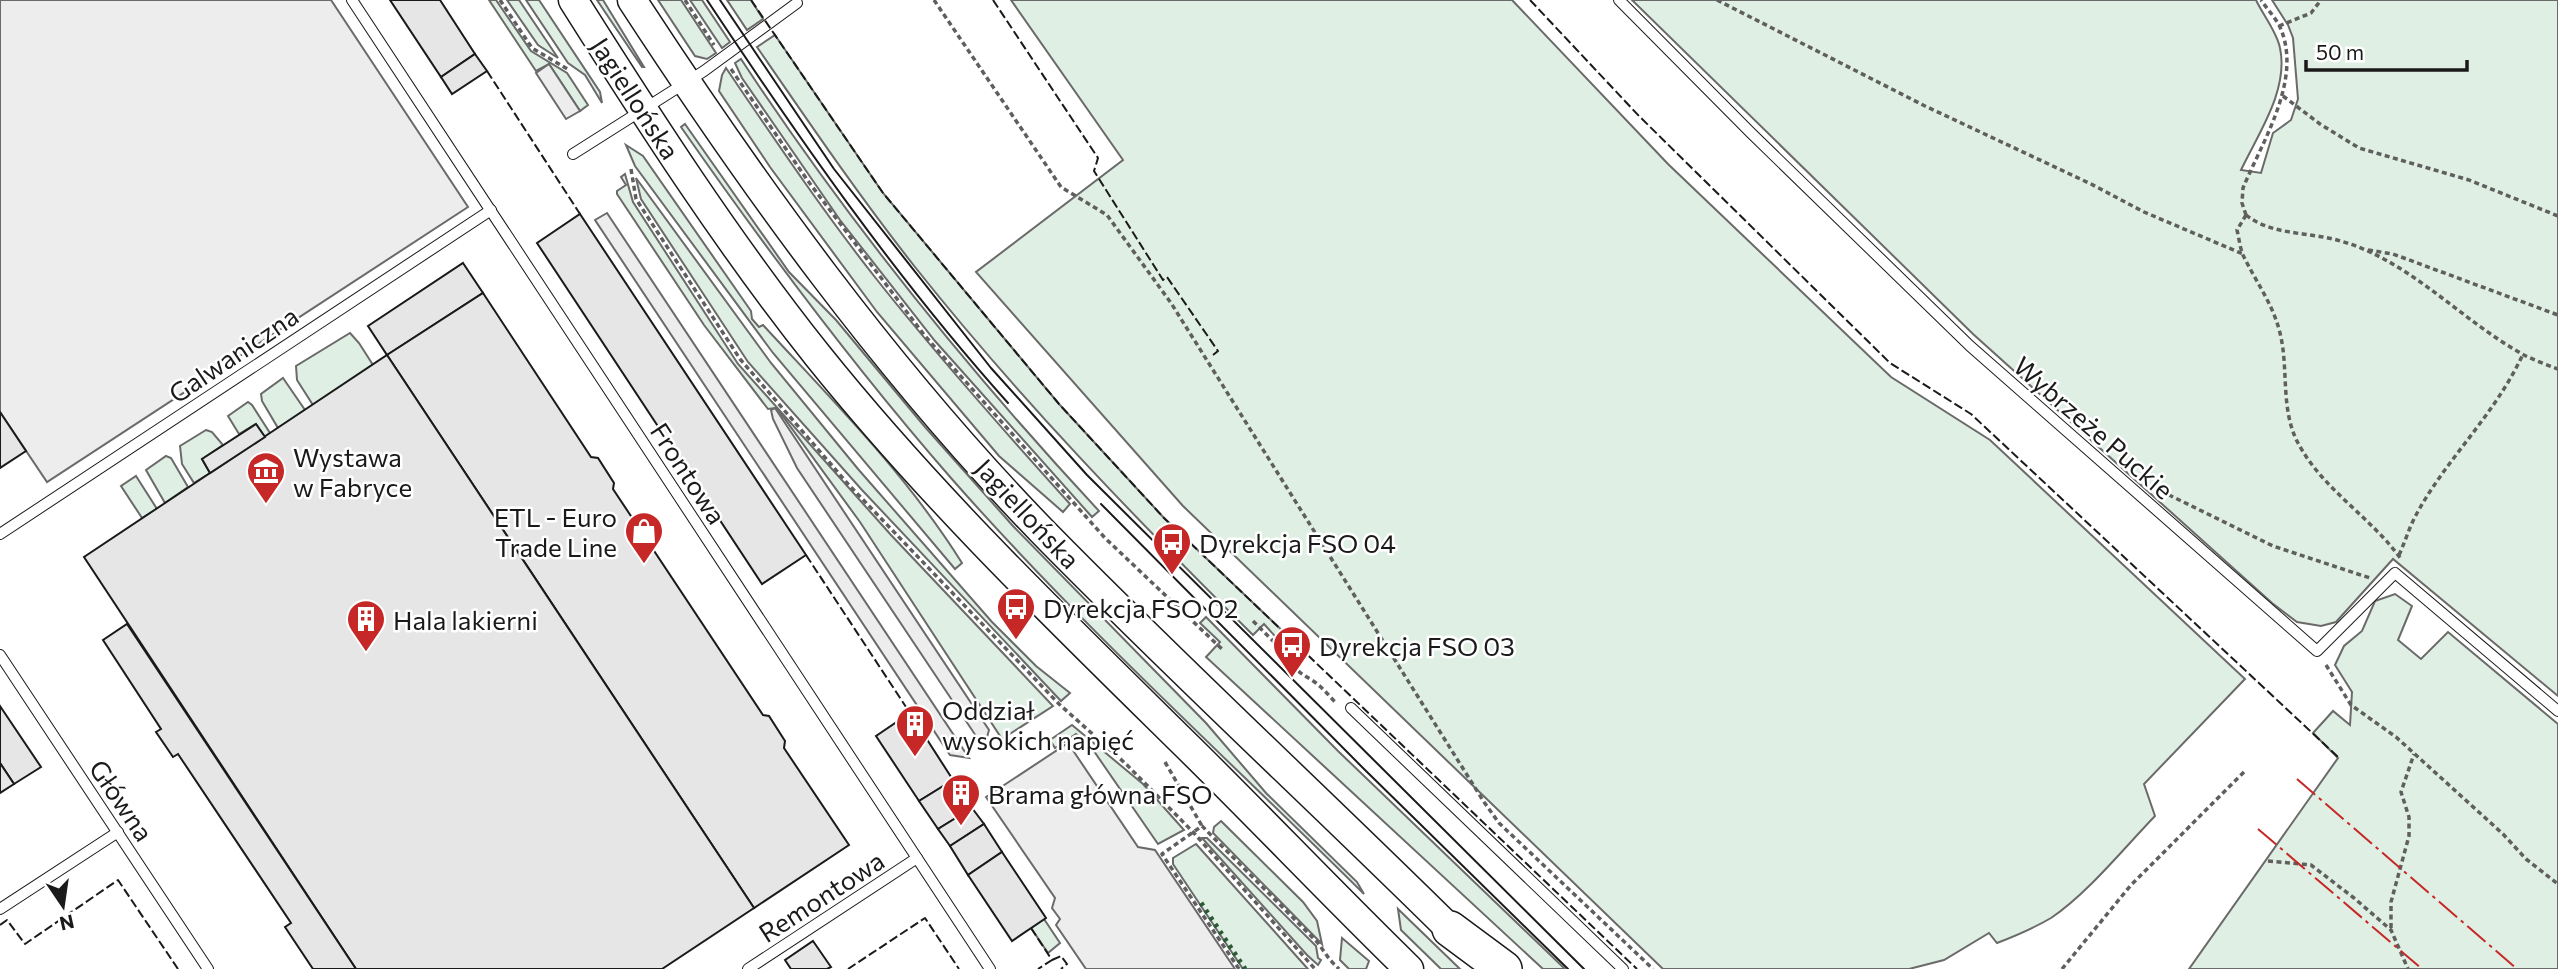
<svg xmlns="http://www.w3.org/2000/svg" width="2558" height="969" font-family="Commissioner,sans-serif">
  <rect width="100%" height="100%" fill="#fff"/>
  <!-- green -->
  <g fill="#e0efe3" stroke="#6a6a6a" stroke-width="2">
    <path d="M489 0H496L531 51 567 73 588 105 580 111 549 64 536 71Z"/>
    <path d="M507 0H519L558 58 538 45Z"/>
    <path d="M526 0H539L600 92 602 103 585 75 568 63Z"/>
    <path d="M597 0H603L644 67H642Z"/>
    <path d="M658 0H681L716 53 707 59 695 56Z"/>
    <path d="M690 0H702L730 42 722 48Z"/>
    <path d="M727 0H751L763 19 747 30Z"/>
    <path d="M1011 0H1512L1668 164 1891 377 1990 440 2245 679 2144 784 2155 816C2125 847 2087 894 2051 918 2034 928 2015 936 1997 943L1989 933 1944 960 1909 969H1663L1183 506 976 272 1123 160Z"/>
    <path d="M1632 0H2256C2263 15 2277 32 2280 48 2289 90 2258 134 2241 170L2261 173 2273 133 2291 120 2298 99 2293 38 2288 25 2272 0H2558V696L2393 559 2336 622 2321 626 2297 622 2272 603 1973 334Z"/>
    <path d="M775 35 883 193 1059 404 1164 518 1290 638 1283 645 1264 624 1253 635C1134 517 1019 398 915 267 859 196 808 121 757 47Z"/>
    <path d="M741 59C847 220 967 369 1099 511L1092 517 935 341 840 220 742 78 735 63Z"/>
    <path d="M726 68C775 140 824 213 878 281 939 358 1004 431 1070 504L1063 512 999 456 877 312 770 167 719 91 722 75Z"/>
    <path d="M685 124 789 272 836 320 925 427 1013 526 1206 723 1266 793 1357 882 1364 894C1226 757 1080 625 951 478 854 367 766 249 681 127Z"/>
    <path d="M626 145 643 156 751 311 752 319 759 327 763 325C833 401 907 475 962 563L955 569 773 353 635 166Z"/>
    <path d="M625 174 633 202 738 364 891 535 1053 706 1002 739 860 522 784 418 775 408 768 409 704 325 617 194V191L626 185 621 177Z"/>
    <path d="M636 178 771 363 858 469 992 622 1036 666 1070 693 1061 701 862 490 748 362 641 199Z"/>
    <path d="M350 333 359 343 373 365 313 405 297 380 296 366Z"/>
    <path d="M283 378 305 410 278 428 262 401 261 394Z"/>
    <path d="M248 402 252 405 270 433 265 437 256 424 239 434 228 416Z"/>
    <path d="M206 430 212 432 223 445 202 459 210 473 194 483 182 464 180 446Z"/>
    <path d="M166 456 171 458 188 487 165 503 146 470Z"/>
    <path d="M136 476 157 509 142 518 121 486Z"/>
    <path d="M2395 594 2412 606 2398 640 2421 659 2448 632 2558 724V969H2189L2338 758 2313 733 2333 711 2350 725 2352 692 2335 665 2344 646 2362 631 2375 601Z"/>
    <path d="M1206 617 1338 751 1565 969H1543L1206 657 1220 642 1200 623Z"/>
    <path d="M1072 725 1143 784 1184 830 1158 844 1089 744 1076 734 1055 748 1050 740Z"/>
    <path d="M1221 821 1303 902 1317 921 1322 944 1213 833 1214 827Z"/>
    <path d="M1202 838H1207L1316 946 1318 958 1321 960 1318 965 1307 955Z"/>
    <path d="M1196 844 1299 959 1308 969H1243L1173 864V858Z"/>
    <path d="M1398 909 1460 969H1441L1401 930Z"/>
    <path d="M1044 919 1060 943 1048 953 1031 928Z"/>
    <path d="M1342 938 1369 961 1366 969H1349L1340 960Z"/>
  </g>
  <!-- parking -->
  <g fill="#ededed" stroke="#6a6a6a" stroke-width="2">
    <path d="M0 0H331L468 207 47 482 0 412Z"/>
    <path d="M549 64 580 111 566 119 536 73Z"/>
    <path d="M607 213 969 758 950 755 595 220Z"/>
    <path d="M775 408 989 730 984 748 797 468 773 419 771 410Z"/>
    <path d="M1068 743 1138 847 1155 850 1235 969H1086L1056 925 1060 919 1052 908 1055 898 986 797Z"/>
  </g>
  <!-- building -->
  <g fill="#e6e6e6" stroke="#1a1a1a" stroke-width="2">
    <path d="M390 0H440L475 54 441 77Z"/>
    <path d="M475 54 487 71 452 94 441 77Z"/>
    <path d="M580 214 806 555 762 584 537 243Z"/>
    <path d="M463 263 483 293 387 355 368 326Z"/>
    <path d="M483 293 591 457 598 458 614 483 613 489 763 715 769 716 785 741 784 748 849 845 754 908 387 355Z"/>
    <path d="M387 355 754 908 662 969H356L84 557Z"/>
    <path d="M0 412 26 451 0 468Z"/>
    <path d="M256 424 265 437 210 473 202 459Z"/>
    <path d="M127 624 356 969H313L285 927 291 923 178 754 173 757 156 732 161 729 103 640Z"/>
    <path d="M0 706 41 767 14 784 0 763Z"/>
    <path d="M910 713 953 780 919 801 876 736Z"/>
    <path d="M0 763 14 784 0 793Z"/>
    <path d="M953 780 972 808 938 829 919 801Z"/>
    <path d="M972 808 984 824 950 846 938 829Z"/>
    <path d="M984 824 1002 852 968 875 950 846Z"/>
    <path d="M1002 852 1046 918 1012 941 968 875Z"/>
    <path d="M813 941 831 967 827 969H791L785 960Z"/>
  </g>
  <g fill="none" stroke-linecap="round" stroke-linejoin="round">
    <defs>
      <g id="lane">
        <path d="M352 0 990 969"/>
        <path d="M1619 0 1751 133 1970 346 2317 651 2395 573 2558 711"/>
        <path d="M573 154 704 71 797 3"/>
        <path d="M0 534 491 210"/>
        <path d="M0 655 208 969"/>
        <path d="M1351 708 1623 969"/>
        <path d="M0 909 118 832"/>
        <path d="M748 969 917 858"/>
      </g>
      <g id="secondary">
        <path d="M573 0C650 122 728 243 818 356 931 497 1062 623 1190 749 1264 822 1335 897 1409 969"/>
        <path d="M632 0C754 187 886 370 1042 531 1179 671 1324 804 1463 942"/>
      </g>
      <path id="highway" d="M1450 929 1504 969"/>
    </defs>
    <!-- lane casing -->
    <use href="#lane" stroke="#1a1a1a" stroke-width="12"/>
    <!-- secondary casing -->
    <use href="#secondary" stroke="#1a1a1a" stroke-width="31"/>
    <!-- highway casing -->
    <use href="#highway" stroke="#1a1a1a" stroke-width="38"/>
    <!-- path -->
    <g stroke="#5f5f5f" stroke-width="3.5" stroke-dasharray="5 3.5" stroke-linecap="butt">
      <path d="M500 0 532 48 569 70"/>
      <path d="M685 0 714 45"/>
      <path d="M934 0 1061 187 1107 215 1171 303 1484 802 1499 823 1653 969"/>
      <path d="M1717 0 1925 106 2091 184 2144 212 2243 254"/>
      <path d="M2279 26 2311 13 2321 0"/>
      <path d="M731 69 808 181 925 336 1105 538 1223 650"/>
      <path d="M2283 96 2320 124 2359 148 2469 180 2558 216"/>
      <path d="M631 169 636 199 740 359 848 484 1059 704 1126 764 1193 832 1315 969"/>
      <path d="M2246 215 2237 230C2239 238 2240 248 2243 255 2256 282 2273 304 2280 333 2289 369 2280 409 2298 443 2323 490 2371 517 2401 559"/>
      <path d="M2246 215C2271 235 2307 232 2337 240 2409 259 2460 320 2524 355 2534 360 2547 365 2558 369"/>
      <path d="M2246 215 2242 203 2243 188C2263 140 2303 79 2280 27 2275 17 2267 9 2261 0"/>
      <path d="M2368 250 2393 254 2558 315"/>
      <path d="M2161 491 2273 546 2370 578"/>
      <path d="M2399 555C2405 542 2409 528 2416 515 2446 459 2495 415 2523 354"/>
      <path d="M1253 621 1292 660C1295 673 1307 676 1316 683 1324 689 1330 697 1337 704"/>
      <path d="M2326 665 2351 705 2396 737 2503 834 2526 859 2558 884"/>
      <path d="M1165 762 1202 826"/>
      <path d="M2268 861 2311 865 2354 898 2391 930 2408 969"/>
      <path d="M2391 928V902L2409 836V817L2401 792 2414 754"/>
      <path d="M1239 969 1162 854 1202 826 1318 943 1330 960 1339 969"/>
      <path d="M2062 969 2131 885 2244 772"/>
    </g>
    <!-- lane -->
    <use href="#lane" stroke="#fff" stroke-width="10"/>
    <!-- secondary -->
    <use href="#secondary" stroke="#fff" stroke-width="28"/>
    <!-- highway -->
    <use href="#highway" stroke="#fff" stroke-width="35"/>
    <!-- tram -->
    <g stroke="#1a1a1a" stroke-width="2">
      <path d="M707 0C800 140 896 278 1008 403"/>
      <path d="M720 0 834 169 991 368 1087 475 1584 969"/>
      <path d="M1101 504 1364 769 1568 969"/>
    </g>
    <!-- hedge -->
    <path stroke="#2b5a34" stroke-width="5" stroke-dasharray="3.5 5" stroke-linecap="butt" d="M1201 903 1245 969"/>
    <!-- fence -->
    <g stroke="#1a1a1a" stroke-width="2" stroke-dasharray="9 3.5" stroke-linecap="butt">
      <path d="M751 0 883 193 1059 404 1164 518 1637 969"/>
      <path d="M993 0 1098 158 1094 171 1163 280 1167 277 1218 351 1213 355"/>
      <path d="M1530 0 1639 116 1890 363 1971 414 2338 757"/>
      <path d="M487 71 580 214"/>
      <path d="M806 555 910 713"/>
      <path d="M0 925 7 920 25 944 118 880 178 969"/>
      <path d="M1031 928 1052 960 1038 969"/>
      <path d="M1052 960 1061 956 1067 964 1061 969"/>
      <path d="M848 969 925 918 959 969"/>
    </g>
    <!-- power -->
    <g stroke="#c62828" stroke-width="2" stroke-dasharray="24 5 3.5 5" stroke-linecap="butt">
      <path d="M2297 779 2517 969"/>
      <path d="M2258 829 2422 969"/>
    </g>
  </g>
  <!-- icons -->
  <defs>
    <symbol id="museum-pin" viewBox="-11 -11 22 30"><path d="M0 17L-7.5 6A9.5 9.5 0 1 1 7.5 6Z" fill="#c62828" stroke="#fff"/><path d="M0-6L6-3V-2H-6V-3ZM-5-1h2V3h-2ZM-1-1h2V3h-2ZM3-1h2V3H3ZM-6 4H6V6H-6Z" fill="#fff"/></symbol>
    <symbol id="shop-pin" viewBox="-11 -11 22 30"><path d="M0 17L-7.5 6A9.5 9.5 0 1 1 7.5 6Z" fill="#c62828" stroke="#fff"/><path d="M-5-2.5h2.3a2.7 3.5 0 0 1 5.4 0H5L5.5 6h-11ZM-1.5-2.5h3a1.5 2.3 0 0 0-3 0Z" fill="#fff"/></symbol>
    <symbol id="bus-pin" viewBox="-11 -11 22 30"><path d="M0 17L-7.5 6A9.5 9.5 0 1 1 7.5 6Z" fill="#c62828" stroke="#fff"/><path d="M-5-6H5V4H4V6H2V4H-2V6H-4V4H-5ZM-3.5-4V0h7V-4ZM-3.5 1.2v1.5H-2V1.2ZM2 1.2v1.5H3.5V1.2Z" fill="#fff"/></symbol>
    <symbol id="building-pin" viewBox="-11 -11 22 30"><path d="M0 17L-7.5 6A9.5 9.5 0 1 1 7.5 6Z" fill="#c62828" stroke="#fff"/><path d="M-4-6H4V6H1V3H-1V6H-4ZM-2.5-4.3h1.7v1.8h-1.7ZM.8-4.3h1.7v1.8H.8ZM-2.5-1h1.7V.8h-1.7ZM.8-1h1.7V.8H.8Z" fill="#fff"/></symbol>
  </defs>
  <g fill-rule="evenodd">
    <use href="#museum-pin" x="244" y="449" width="44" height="60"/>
    <use href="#shop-pin" x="622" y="509" width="44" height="60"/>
    <use href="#bus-pin" x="1150" y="520" width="44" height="60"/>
    <use href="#bus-pin" x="994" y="585" width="44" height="60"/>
    <use href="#building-pin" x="344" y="597" width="44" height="60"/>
    <use href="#bus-pin" x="1270" y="623" width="44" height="60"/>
    <use href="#building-pin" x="893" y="702" width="44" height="60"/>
    <use href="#building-pin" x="939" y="771" width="44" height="60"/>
  </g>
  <g text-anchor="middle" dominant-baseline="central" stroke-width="5" stroke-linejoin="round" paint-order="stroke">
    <!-- street labels -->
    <g font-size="26" fill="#1a1a1a" stroke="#fff">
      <text transform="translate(636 98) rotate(57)">Jagiellońska</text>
      <text transform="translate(233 354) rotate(-34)">Galwaniczna</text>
      <text transform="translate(2094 427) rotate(41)">Wybrzeże Puckie</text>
      <text transform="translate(689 473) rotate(57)">Frontowa</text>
      <text transform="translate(1028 513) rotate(47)">Jagiellońska</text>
      <text transform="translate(122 800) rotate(56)">Główna</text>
      <text transform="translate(821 896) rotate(-33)">Remontowa</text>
    </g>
    <!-- poi labels -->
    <g font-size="26" fill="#1a1a1a" stroke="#fff" text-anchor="start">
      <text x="293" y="456">Wystawa<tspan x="293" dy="30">w Fabryce</tspan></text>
      <text x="617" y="516" text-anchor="end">ETL - Euro<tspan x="617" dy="30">Trade Line</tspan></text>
      <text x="1199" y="542">Dyrekcja FSO 04</text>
      <text x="1043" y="607">Dyrekcja FSO 02</text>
      <text x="393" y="619">Hala lakierni</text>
      <text x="1319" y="645">Dyrekcja FSO 03</text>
      <text x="942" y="709">Oddział<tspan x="942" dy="30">wysokich napięć</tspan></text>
      <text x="988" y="793">Brama główna FSO</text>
    </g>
  </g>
  <!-- north arrow -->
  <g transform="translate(63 906) rotate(167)" stroke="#ffffff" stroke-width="5" paint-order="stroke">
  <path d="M0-5L12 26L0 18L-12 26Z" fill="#1a1a1a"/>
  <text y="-10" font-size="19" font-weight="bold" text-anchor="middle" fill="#1a1a1a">N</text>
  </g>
  <!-- scale -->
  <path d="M2306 60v10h161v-10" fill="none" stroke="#1a1a1a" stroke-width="3.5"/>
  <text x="2316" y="60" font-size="21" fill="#1a1a1a" stroke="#ffffff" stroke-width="5" paint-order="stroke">50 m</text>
</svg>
